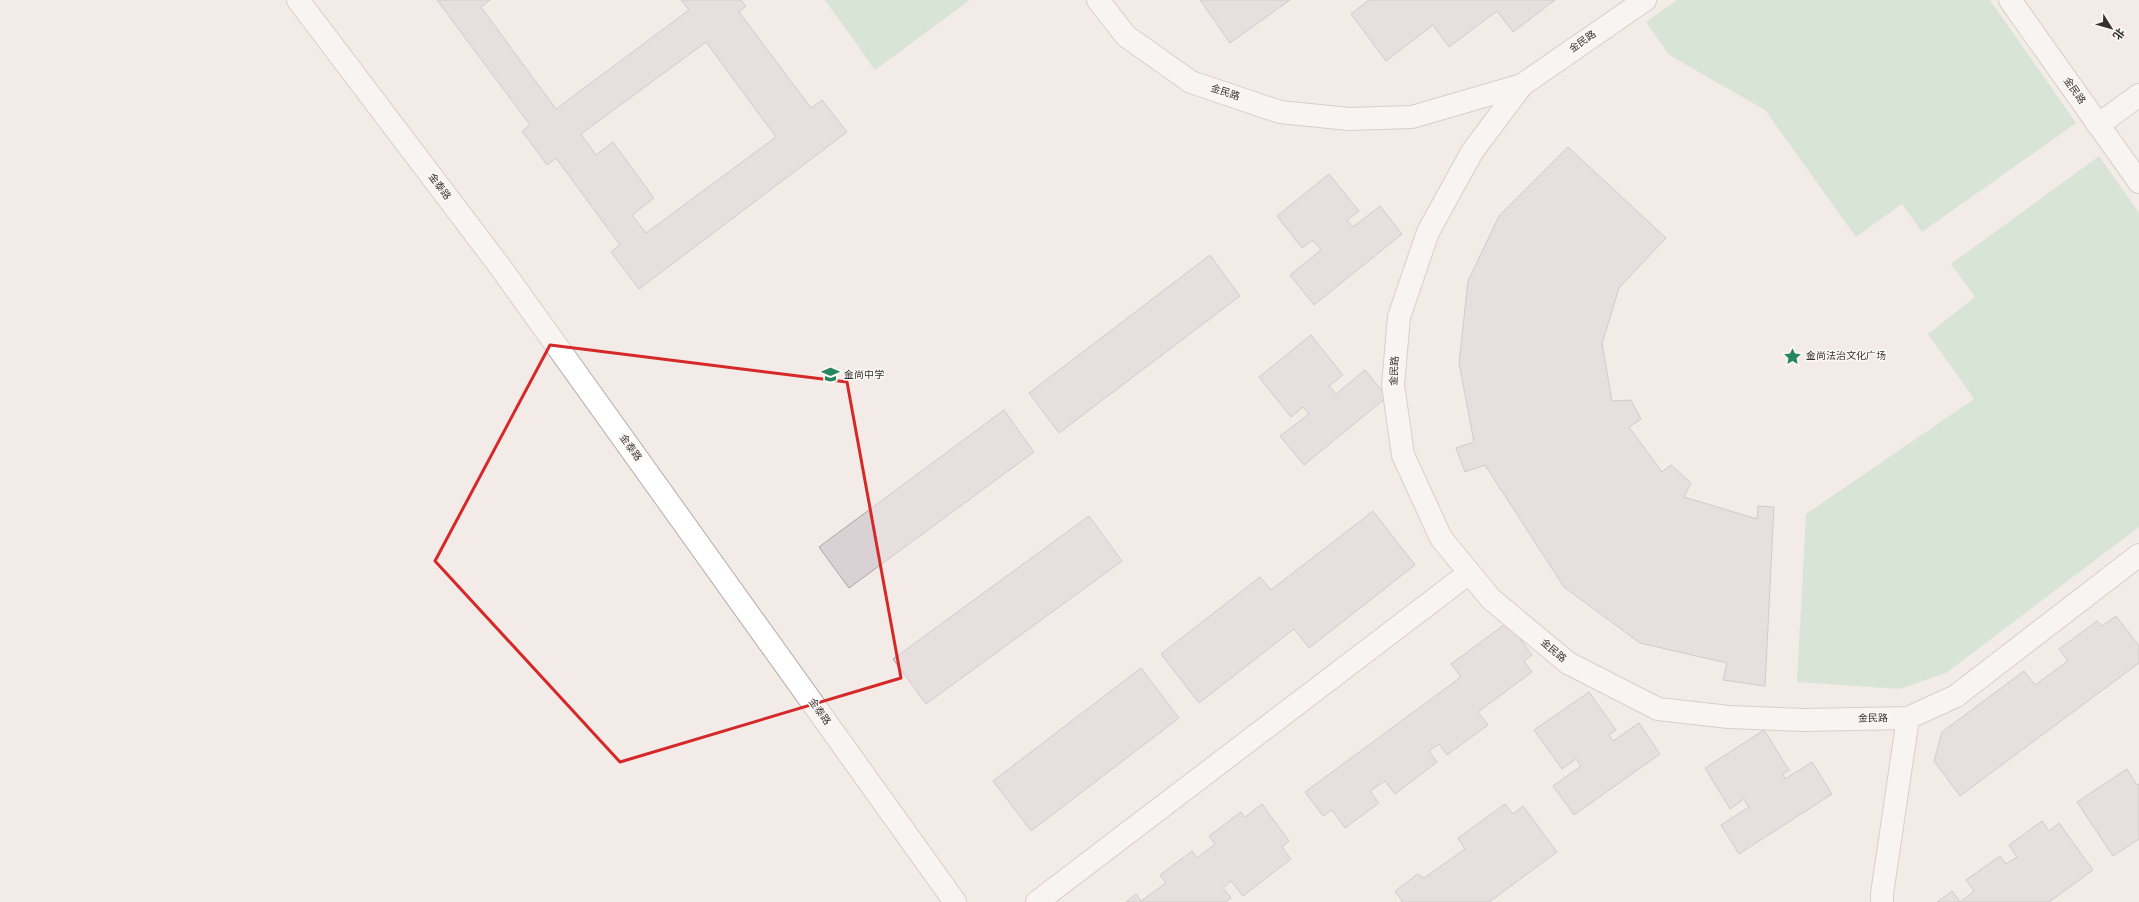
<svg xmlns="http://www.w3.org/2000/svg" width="2139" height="902" font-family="Overpass,'Noto Sans SC',sans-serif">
  <rect width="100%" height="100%" fill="#f2ebe7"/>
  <!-- green -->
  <g fill="#b9ddc2">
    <path d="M825 0H970L875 70Z"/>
    <path d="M1677 0H1990L2076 123 1922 232 1902 204 1856 237 1765 110 1669 55 1646 22Z"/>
    <path d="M2099 156 2139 213V527L1946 673 1900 689 1797 682 1806 514 1974 399 1928 334 1975 297 1951 264Z"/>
  </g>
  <!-- building -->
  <g fill="#dad1d4" stroke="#aba3a5" fill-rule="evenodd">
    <path d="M437 0H490L481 7 556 109 689 10 681 0H741L746 6 739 12 811 108 822 100 847 132 639 289 611 252 620 245 556 158 547 165 522 131 530 125ZM706 42 776 137 646 233 632 215 654 198 613 142 596 155 581 134Z"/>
    <path d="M1200 0H1290L1230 43Z"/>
    <path d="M1369 0H1555L1513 32 1497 11 1449 47 1433 25 1386 61 1351 14Z"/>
    <path d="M1568 147 1666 238 1619 288 1602 344 1612 401 1631 400 1641 419 1629 427 1662 472 1671 465 1691 483 1684 497 1757 519 1758 506 1774 507 1765 686 1723 680 1727 663 1640 643 1564 587 1485 465 1465 472 1456 448 1474 442 1459 363 1468 281 1499 216Z"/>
    <path d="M1329 174 1359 211 1347 220 1353 227 1380 206 1402 234 1314 305 1290 275 1321 250 1313 240 1302 248 1277 216Z"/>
    <path d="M1210 255 1240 296 1059 433 1029 393Z"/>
    <path d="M1311 335 1343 375 1329 386 1336 394 1365 370 1387 397 1304 465 1280 436 1309 414 1303 407 1291 417 1259 377Z"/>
    <path d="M1004 410 1034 452 849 588 819 547Z"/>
    <path d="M1373 511 1415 565 1309 648 1294 629 1199 703 1161 654 1260 577 1271 590Z"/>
    <path d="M1089 516 1122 561 926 704 893 659Z"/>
    <path d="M2116 616 2139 646V663L1960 796 1934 761 1942 732 2024 671 2035 685 2068 661 2059 649 2097 621 2102 626Z"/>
    <path d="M1508 622 1532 655 1524 661 1532 672 1478 712 1488 725 1447 755 1439 744 1429 751 1437 762 1395 794 1385 781 1370 791 1379 803 1345 828 1332 810 1323 816 1305 792 1461 677 1451 664Z"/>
    <path d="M1141 668 1179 718 1031 831 993 781Z"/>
    <path d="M1589 692 1616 730 1609 735 1613 741 1639 723 1660 754 1574 815 1553 786 1581 766 1576 759 1562 769 1534 730Z"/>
    <path d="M1764 730 1789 770 1783 774 1785 779 1812 762 1832 794 1739 854 1721 825 1749 807 1744 799 1730 809 1705 768Z"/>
    <path d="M2127 769 2137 785 2139 784V839L2113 856 2077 802Z"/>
    <path d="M1262 804 1289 841 1282 847 1291 859 1243 896 1231 881 1223 888 1231 898 1226 902H1126L1136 894 1141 901 1166 883 1160 875 1192 851 1197 858 1215 844 1209 836 1241 812 1245 817Z"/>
    <path d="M1505 804 1513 814 1523 806 1557 852 1489 902H1401L1402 901 1395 891 1418 874 1424 878 1465 849 1458 838Z"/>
    <path d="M2042 821 2049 831 2059 823 2093 870 2049 902H1937L1952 891 1960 902 1974 891 1966 880 2000 856 2006 864 2017 857 2009 845Z"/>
  </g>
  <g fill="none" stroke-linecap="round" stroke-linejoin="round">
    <defs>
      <g id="street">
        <path d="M1098 0 1126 36 1191 82 1280 112 1349 119 1412 117 1522 85 1645 0"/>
        <path d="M1522 85 1472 152 1428 232 1399 317 1393 385 1403 455 1441 538 1491 599 1568 663 1658 709 1729 717 1804 720 1908 718 1956 696 2139 555"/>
        <path d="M1037 902 1469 573"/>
        <path d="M1882 902V894L1908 718"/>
      </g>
      <g id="secondary">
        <path d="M298 0 501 268 955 902"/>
        <path d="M2010 0 2139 182"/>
        <path d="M2098 125 2139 95"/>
      </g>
    </defs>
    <!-- street casing -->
    <use href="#street" stroke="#b4ada9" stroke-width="24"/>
    <!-- secondary casing -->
    <use href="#secondary" stroke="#b4ada9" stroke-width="24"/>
    <!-- street -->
    <use href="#street" stroke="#fff" stroke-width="22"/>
    <!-- secondary -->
    <use href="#secondary" stroke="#fff" stroke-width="22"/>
  </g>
  <!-- marked area -->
  <path d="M0 0H2139V902H0ZM550 345 847 382 901 678 620 762 435 561Z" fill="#f2ebe7" fill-opacity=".55" fill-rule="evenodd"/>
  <path fill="none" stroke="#d62828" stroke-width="3" stroke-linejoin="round" d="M550 345 847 382 901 678 620 762 435 561Z"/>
  <!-- icons -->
  <defs>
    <symbol id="sight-bare" viewBox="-9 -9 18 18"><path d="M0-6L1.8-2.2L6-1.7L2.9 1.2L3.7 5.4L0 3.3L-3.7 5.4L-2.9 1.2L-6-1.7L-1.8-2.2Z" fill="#26865e" stroke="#fef8f5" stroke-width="2.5" paint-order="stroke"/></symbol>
    <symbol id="school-bare" viewBox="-9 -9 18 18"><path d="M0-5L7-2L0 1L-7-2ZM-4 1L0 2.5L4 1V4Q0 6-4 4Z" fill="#26865e" stroke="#fef8f5" stroke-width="2.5" paint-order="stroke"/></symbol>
  </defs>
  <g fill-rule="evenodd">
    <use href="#sight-bare" x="1780" y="344" width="25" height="25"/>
    <use href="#school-bare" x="818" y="362" width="25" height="25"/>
  </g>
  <g text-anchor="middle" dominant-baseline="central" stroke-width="3" stroke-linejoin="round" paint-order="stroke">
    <!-- street labels -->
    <g font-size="10" fill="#353331" stroke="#fef8f5">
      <text transform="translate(1583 42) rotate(-35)">金民路</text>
      <text transform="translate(2074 91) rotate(55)">金民路</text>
      <text transform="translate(1225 93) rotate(18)">金民路</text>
      <text transform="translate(439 187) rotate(53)">金泰路</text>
      <text transform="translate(1395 371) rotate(-87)">金民路</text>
      <text transform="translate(630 448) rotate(54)">金泰路</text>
      <text transform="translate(1553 651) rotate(40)">金民路</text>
      <text transform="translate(819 712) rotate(54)">金泰路</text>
      <text transform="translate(1873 719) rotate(-1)">金民路</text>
    </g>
    <!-- poi labels -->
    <g font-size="10" fill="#353331" stroke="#fef8f5" text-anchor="start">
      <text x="1806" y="356">金尚法治文化广场</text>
      <text x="844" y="375">金尚中学</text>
    </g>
  </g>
  <!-- north arrow -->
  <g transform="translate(2111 28) rotate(127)" stroke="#fef8f5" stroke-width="3" paint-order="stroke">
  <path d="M0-3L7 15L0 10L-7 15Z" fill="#353331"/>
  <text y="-6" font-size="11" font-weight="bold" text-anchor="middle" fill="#353331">北</text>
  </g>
</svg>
